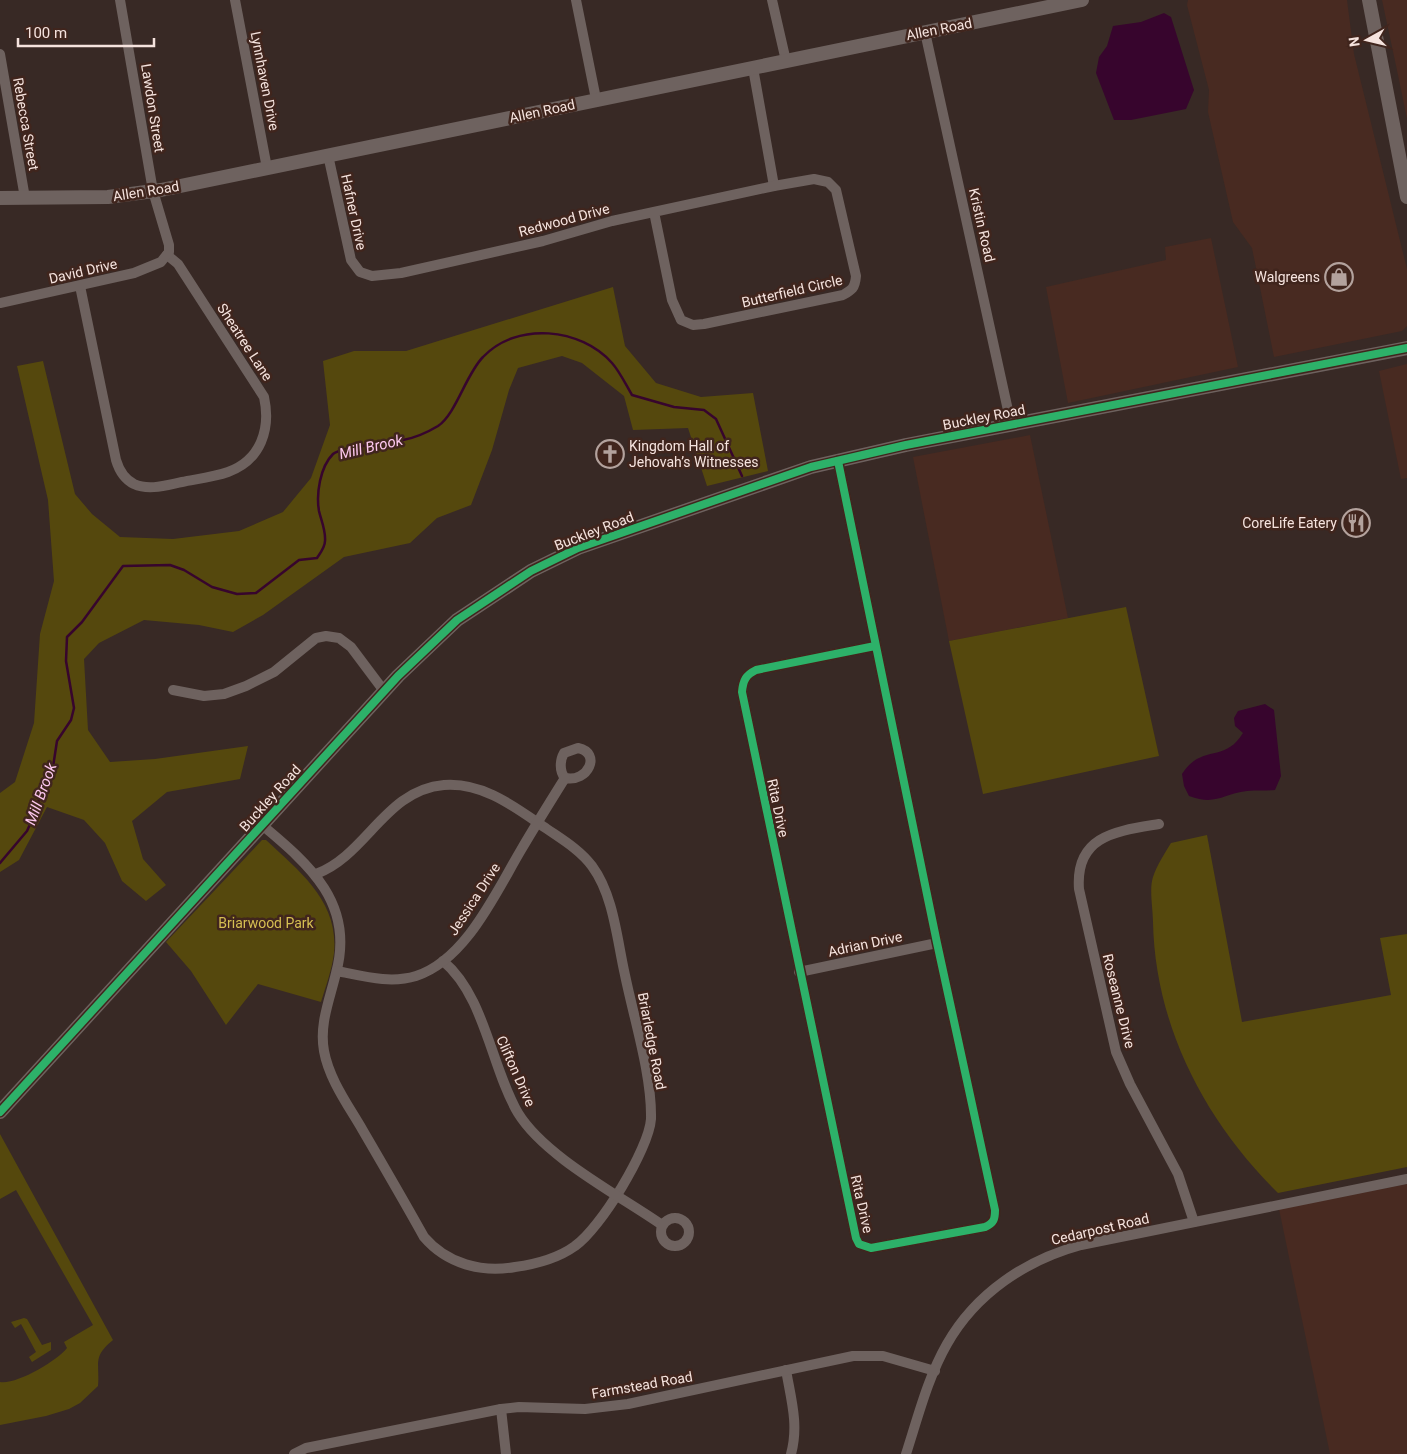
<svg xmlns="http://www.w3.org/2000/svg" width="1407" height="1454" font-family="Roboto,sans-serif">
  <rect width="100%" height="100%" fill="#382925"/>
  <!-- built -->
  <g fill="#482a21">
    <path d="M1188 0H1347L1354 54 1407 269V326L1402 331 1274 357 1252 248 1233 222 1208 112 1209 90 1187 5Z"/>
    <path d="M1382 0H1407V119L1398 75Z"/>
    <path d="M1211 238 1238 367 1068 403 1046 287 1166 260 1165 247Z"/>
    <path d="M1407 364V478L1401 479 1379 371Z"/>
    <path d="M1030 435 1068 618 949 641 913 457Z"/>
    <path d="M1407 1184V1454H1330L1279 1209Z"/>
  </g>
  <!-- green -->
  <g fill="#55480d">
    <path d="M613 287 625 346 656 383 701 397 753 393 768 471 707 486 688 428 633 430 624 396 582 363 562 356 518 368 509 390 492 450 471 505 437 518 410 543 344 557 263 615 233 632 199 625 144 620 99 643 84 659 88 730 110 762 155 759 248 746 240 779 167 792 132 821 143 859 166 885 146 901 122 881 105 843 84 820 47 807 19 860 0 872V793L15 782 34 723 40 634 54 581 48 500 17 366 43 361 75 494 92 514 120 537 173 539 239 531 283 512 311 478 330 425 323 361 354 351H406Z"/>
    <path d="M1126 607 1159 756 983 794 949 641Z"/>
    <path d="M1207 835 1242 1022 1391 995 1380 938 1407 934V1167L1278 1193C1205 1121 1155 1026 1153 922 1153 909 1149 889 1153 877 1157 865 1165 853 1171 843Z"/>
    <path d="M262 840H266C300 872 339 901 334 953 332 969 326 986 321 1002L258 984 226 1025 191 971 166 942Z"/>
    <path d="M0 1134 113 1340C92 1357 100 1363 98 1386L80 1403 69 1409 46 1416 0 1425V1382C16 1385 57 1361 67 1348L64 1342 93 1325 16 1190 0 1199Z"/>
    <path d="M24 1318 27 1319 42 1345 51 1342V1350L32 1362 29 1357 36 1352 21 1324 15 1328 11 1322Z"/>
  </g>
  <!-- water -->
  <g fill="#37052d">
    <path d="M1164 13 1171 17 1194 90 1186 109 1131 120H1114L1096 73 1099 57 1107 46 1113 26 1141 22Z"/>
    <path d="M1265 704 1274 710 1281 776 1275 790C1265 791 1256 790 1247 791 1222 794 1216 806 1189 796L1184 786 1182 774C1202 743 1224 764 1243 733L1235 726 1234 718 1238 711Z"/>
  </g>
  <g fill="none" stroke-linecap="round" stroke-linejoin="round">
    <!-- stream -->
    <path stroke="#37052d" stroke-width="2.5" d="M0 863 27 831 37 809 43 780 53 767 57 741 71 720 74 708 66 661 67 637 82 622 123 566 170 565 184 570 212 587 237 594 256 593 299 560 317 558C321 552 325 547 325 541 326 531 321 520 319 511 316 494 320 467 333 454 340 447 389 443 403 440 414 438 428 432 438 426 456 414 466 374 483 357 517 321 581 328 612 363 620 372 626 385 632 395L674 407 704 410 716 419 742 476"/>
    <!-- street -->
    <g stroke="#6e625f" stroke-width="10">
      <path d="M235 0 267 168"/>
      <path d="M576 0 596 99"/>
      <path d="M772 0 786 61"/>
      <path d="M925 32 1011 424"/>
      <path d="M0 54 25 198"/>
      <path d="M753 68 774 186"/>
      <path d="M328 155 351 260 360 272 372 276 401 273 543 241 612 221 774 186 814 179 828 182 836 190 856 276C855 288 852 290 843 295L704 324 693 325 681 320 672 300 654 212"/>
      <path d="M80 286 116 460C119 470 124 479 134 484 149 491 167 485 182 482 197 479 214 477 228 472 261 460 271 429 264 397L178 264 167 255"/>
      <path d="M0 303 134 273 161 262 169 252V245L153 191 120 0"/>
      <path d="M838 461 937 943 995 1210C995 1219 994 1223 985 1227L871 1248 859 1244 856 1238 742 692C743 680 746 675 756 670L875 646"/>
      <path d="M173 690 204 696 224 694 246 686 274 672 316 638 326 636 339 638 351 647 384 691"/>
      <path d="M578 748C602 753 588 783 565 778 559 771 560 760 564 753Z"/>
      <path d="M1159 824C1117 831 1075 835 1079 889L1116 1052 1130 1084 1178 1174 1194 1222"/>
      <path d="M262 825C310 865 355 904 336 973 330 999 319 1024 324 1051 329 1079 348 1105 362 1129 383 1165 404 1201 424 1237 447 1264 482 1273 515 1267 537 1264 557 1259 575 1246 600 1229 649 1149 651 1119 652 1075 634 1019 625 975 617 940 614 896 592 866 580 850 563 840 547 829 516 808 484 782 444 785 385 790 367 855 316 874"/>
      <path d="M443 961C485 996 491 1067 518 1113 545 1157 619 1195 662 1225"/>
      <path d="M337 971C363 976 390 984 416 976 466 960 496 892 521 850 535 826 550 802 565 778"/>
      <path d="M799 972 937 943"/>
      <circle cx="675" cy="1232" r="14"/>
      <path d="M786 1370C791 1399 799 1425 791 1454"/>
      <path d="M501 1409 506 1454"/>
      <path d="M294 1454 306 1448 501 1409 519 1407 585 1409 628 1404 853 1356H883L935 1371"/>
      <path d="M906 1454C918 1417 928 1377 947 1344 976 1293 1026 1260 1081 1245L1407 1179"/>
    </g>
    <!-- secondary -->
    <g stroke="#6e625f" stroke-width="14">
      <path d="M1369 0 1407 197"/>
      <path d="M0 198 108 197 161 190 1082 0"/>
      <path d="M0 1112 398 676 457 620 531 571 578 548 811 467 906 445 1407 348"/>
    </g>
    <defs>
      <g id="cycleway">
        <path d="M838 461 937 943 995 1210C995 1219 994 1223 985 1227L871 1248 859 1244 856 1238 742 692C743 680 746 675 756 670L875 646"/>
        <path d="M0 1112 398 676 457 620 531 571 578 548 811 467 906 445 1407 348"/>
      </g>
    </defs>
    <!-- cycleway casing -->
    <use href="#cycleway" stroke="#40251d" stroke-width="11"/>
    <!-- cycleway -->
    <use href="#cycleway" stroke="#2db169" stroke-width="8"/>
  </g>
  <!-- icons -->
  <defs>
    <symbol id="shop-ring" viewBox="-11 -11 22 22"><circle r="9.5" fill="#40251d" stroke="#b3a29d" stroke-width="1.5"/><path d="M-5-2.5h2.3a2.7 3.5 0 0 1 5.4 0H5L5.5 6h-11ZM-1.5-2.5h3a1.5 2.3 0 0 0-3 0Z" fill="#b3a29d"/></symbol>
    <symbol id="church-ring" viewBox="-11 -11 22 22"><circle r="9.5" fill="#40251d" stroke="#b3a29d" stroke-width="1.5"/><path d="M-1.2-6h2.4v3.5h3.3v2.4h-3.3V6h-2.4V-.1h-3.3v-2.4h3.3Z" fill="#b3a29d"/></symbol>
    <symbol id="restaurant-ring" viewBox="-11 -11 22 22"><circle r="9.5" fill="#40251d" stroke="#b3a29d" stroke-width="1.5"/><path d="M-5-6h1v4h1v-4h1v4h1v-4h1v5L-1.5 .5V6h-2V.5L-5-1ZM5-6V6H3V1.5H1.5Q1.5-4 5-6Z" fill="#b3a29d"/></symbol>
  </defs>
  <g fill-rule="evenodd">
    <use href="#shop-ring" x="1323" y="261" width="32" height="32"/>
    <use href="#church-ring" x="594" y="438" width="32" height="32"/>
    <use href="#restaurant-ring" x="1340" y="507" width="32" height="32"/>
  </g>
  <g text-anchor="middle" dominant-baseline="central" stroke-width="5" stroke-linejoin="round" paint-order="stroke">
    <!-- street labels -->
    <g font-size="14" fill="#f5e3de" stroke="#40251d">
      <text transform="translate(939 29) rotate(-11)">Allen Road</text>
      <text transform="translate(265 81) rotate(79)">Lynnhaven Drive</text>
      <text transform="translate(153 108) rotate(81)">Lawdon Street</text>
      <text transform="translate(542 111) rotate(-12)">Allen Road</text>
      <text transform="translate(26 124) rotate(80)">Rebecca Street</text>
      <text transform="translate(146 191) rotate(-9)">Allen Road</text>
      <text transform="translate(354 212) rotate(78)">Hafner Drive</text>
      <text transform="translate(564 220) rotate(-15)">Redwood Drive</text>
      <text transform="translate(982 225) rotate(77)">Kristin Road</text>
      <text transform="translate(83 271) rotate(-13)">David Drive</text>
      <text transform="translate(792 291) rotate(-13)">Butterfield Circle</text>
      <text transform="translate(245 342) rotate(57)">Sheatree Lane</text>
      <text transform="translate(984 417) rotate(-11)">Buckley Road</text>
      <text transform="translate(594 531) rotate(-21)">Buckley Road</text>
      <text transform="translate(270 798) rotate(-48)">Buckley Road</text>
      <text transform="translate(778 808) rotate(78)">Rita Drive</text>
      <text transform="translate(474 899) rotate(-57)">Jessica Drive</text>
      <text transform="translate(865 944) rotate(-12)">Adrian Drive</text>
      <text transform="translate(1119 1001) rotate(76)">Roseanne Drive</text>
      <text transform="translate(652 1041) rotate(79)">Briarledge Road</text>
      <text transform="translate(516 1071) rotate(66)">Clifton Drive</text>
      <text transform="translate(862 1204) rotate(77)">Rita Drive</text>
      <text transform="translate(1100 1229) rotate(-13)">Cedarpost Road</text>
      <text transform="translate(642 1385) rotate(-10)">Farmstead Road</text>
    </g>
    <!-- poi labels -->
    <g font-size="14" fill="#f5e3de" stroke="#40251d" text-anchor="end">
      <text x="1320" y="277">Walgreens</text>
      <text x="629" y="446" text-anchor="start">Kingdom Hall of<tspan x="629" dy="16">Jehovah’s Witnesses</tspan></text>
      <text x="1337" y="523">CoreLife Eatery</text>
    </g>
    <!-- park labels -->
    <g font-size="14" fill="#d6bf52" stroke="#40251d">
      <text x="266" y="923">Briarwood Park</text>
    </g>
    <!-- water labels -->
    <g font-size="15" font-style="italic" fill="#fcc7ee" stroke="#40251d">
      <text transform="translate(371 447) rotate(-13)">Mill Brook</text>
      <text transform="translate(41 794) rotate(-70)">Mill Brook</text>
    </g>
  </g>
  <!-- north arrow -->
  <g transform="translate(1367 40) rotate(262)" stroke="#40251d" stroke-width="4" paint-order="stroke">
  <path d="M0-4L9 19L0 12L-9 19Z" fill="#f5e3de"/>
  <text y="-8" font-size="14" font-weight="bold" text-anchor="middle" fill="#f5e3de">N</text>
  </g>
  <!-- scale -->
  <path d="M18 38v8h136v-8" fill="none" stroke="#f5e3de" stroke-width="2.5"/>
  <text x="25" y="38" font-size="15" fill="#f5e3de" stroke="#40251d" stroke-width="4" paint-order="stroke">100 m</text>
</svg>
